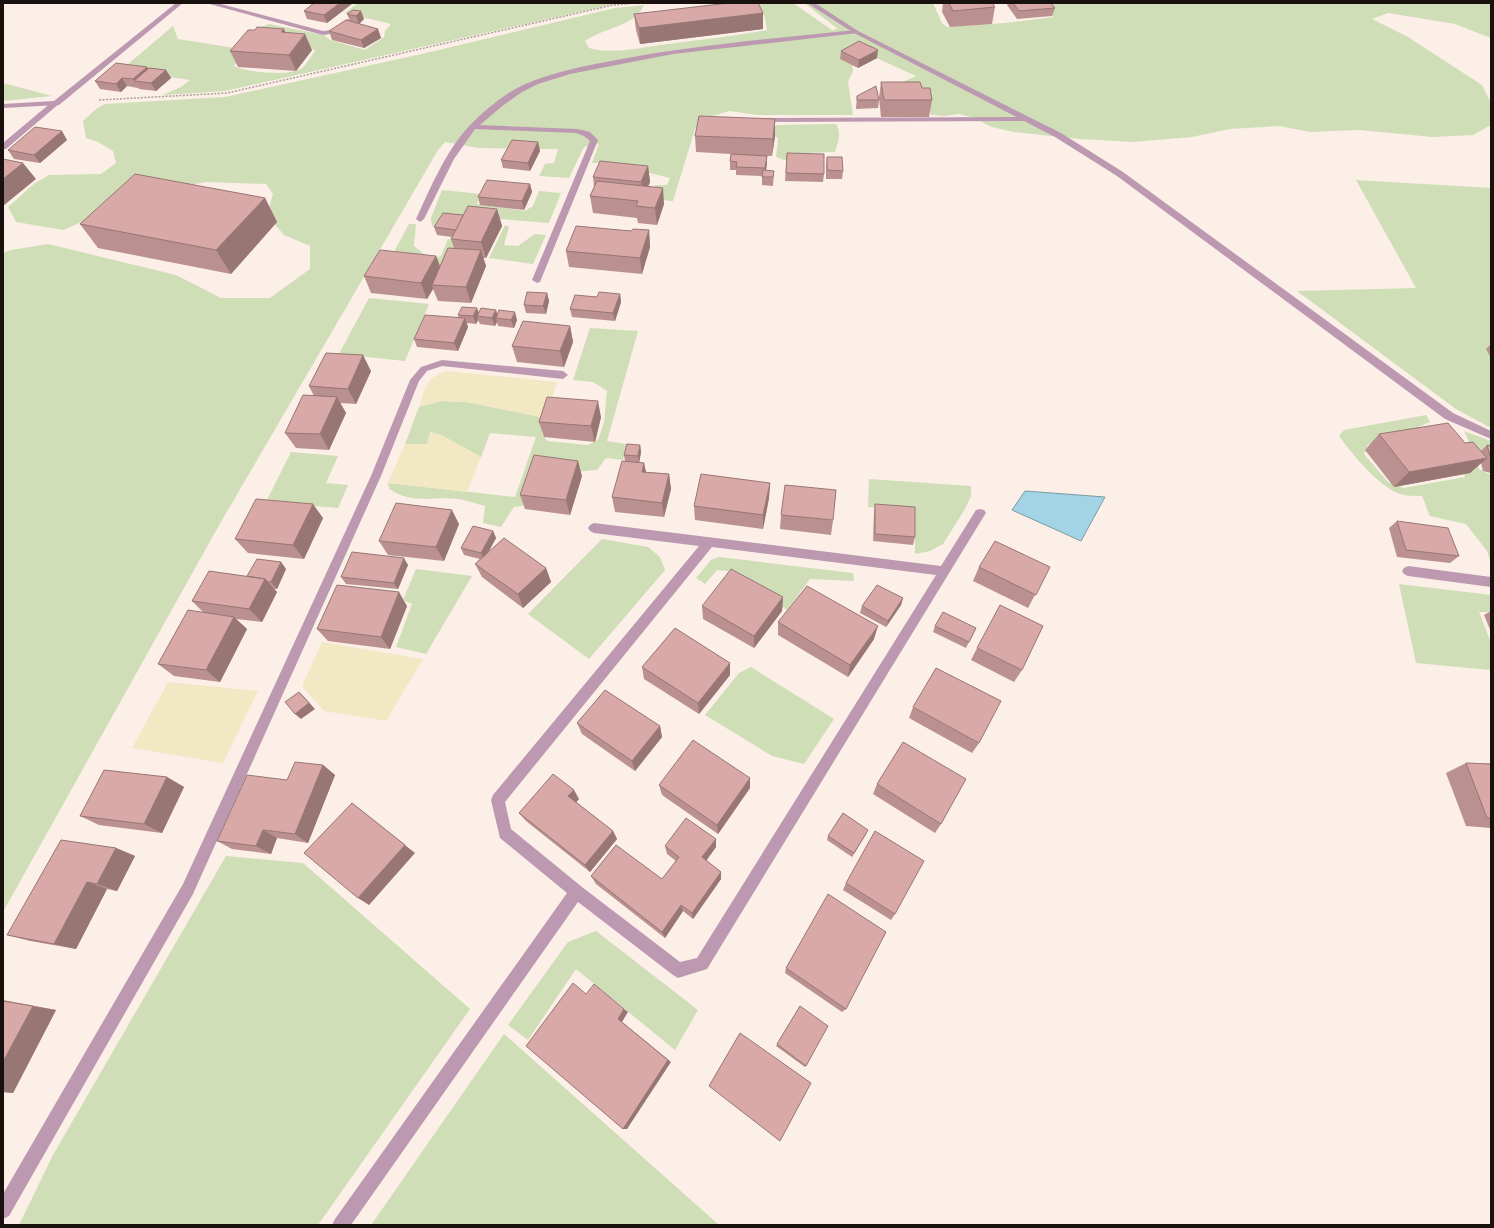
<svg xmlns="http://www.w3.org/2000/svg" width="1494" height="1228" font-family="Quicksand,sans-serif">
  <rect width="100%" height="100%" fill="#fcefe7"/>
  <!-- green -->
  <g fill="#cfdeb7">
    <path d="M358 3H619L225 91 163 95 181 87 190 80 121 70 173 26 178 39 241 49 243 53 234 66C245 72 291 77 302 68 307 64 311 56 315 51L308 45 257 34 260 27 269 24 324 35 330 40 365 50 384 37 385 31 391 24 345 13Z"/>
    <path d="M757 3H793L832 30 838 29 804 3H933L942 23 947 27 1005 23 1053 17 1045 3H1491V38L1455 24 1388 13 1372 19 1408 37 1482 85 1491 103V125L1473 135 1433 137 1359 130 1310 132 1279 126 1230 129 1192 137 1132 142 1080 139 1014 132 992 127 974 118 959 114 945 116 931 115 927 103 898 84 916 76 870 55 852 63 853 71 848 82 853 115H757L729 111 706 118 696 126 673 201 652 199 655 185H667L670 178 609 163H592L599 144 584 147 569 178 539 176 545 164 554 163 558 149 478 148 445 142 438 150 218 527 3 912V253L11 250 48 244 176 275 221 298H270L310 269V246L284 235 267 215 273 194 266 184 207 182 158 190 63 230 16 222 8 207 35 183 49 175 101 174 116 163 113 151 98 142 86 138 83 121 96 109 105 104 225 97 426 53 615 8 644 5C636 26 603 28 585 41L589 48C614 55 642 47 667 44 701 40 734 36 767 30L765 18Z"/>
    <path d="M3 83 52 96 3 101Z"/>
    <path d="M836 124C842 134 838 141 835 152L805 153 802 159 784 160 776 157 778 138 766 131 765 127 778 125Z"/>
    <path d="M1356 180 1491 188V428L1456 409 1297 291 1416 288Z"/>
    <path d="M442 190 481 194 477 204 525 211 533 206 539 191 561 193 549 223 500 219 498 223 432 226 431 218Z"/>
    <path d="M409 224H416L414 246 430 259 441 256 448 239 461 240 443 270 388 263Z"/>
    <path d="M505 225 509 227 504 245 518 246 535 234 546 235 533 264 489 258Z"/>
    <path d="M369 298 429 304 405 361 339 354Z"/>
    <path d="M590 328 638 331 607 441 627 444 623 460 606 458 597 470 534 475 523 506 514 507 501 527 483 523 485 506C476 504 467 500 458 499 432 496 414 505 389 489L388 483 515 497 536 437 490 433 481 457 441 435 431 432 427 444H405L419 407 441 401 467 402 546 418 542 434 547 441 588 445 598 440 604 422 607 391 593 382 573 380Z"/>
    <path d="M1426 415 1430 422 1418 427 1415 435 1368 445 1364 454 1388 482 1404 488 1465 477 1456 450 1469 442 1464 431 1491 441V454L1475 451 1479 469 1491 475V564L1487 551 1466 524 1430 516 1422 496C1415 496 1407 496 1400 494 1379 487 1352 454 1339 436L1344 430Z"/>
    <path d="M291 452 338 456 326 483 348 485 338 508 266 502Z"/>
    <path d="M869 479 971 486V496L965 509 943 544 930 551 915 554V510L868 507Z"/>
    <path d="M602 539 648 547 660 557 665 570 589 659 528 614Z"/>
    <path d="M719 557 853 573 854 581 810 579 787 610 759 593 758 588 736 572 717 570 705 584 696 578 711 560Z"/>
    <path d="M416 569 472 576 426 654 396 647 412 604 403 600Z"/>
    <path d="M1399 584 1491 595V612H1479L1491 643V670L1416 663Z"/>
    <path d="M751 667 834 719 804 764 772 756 705 715 739 673Z"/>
    <path d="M226 856 303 863 470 1009 318 1225H19L53 1155Z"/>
    <path d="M596 931 698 1010 675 1050 576 969 528 1040 508 1025 568 942Z"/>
    <path d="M504 1034 719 1225H371Z"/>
  </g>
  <!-- sand -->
  <g fill="#f2e8c3">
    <path d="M447 371 557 382 546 418 467 402 441 401 419 407C425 389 426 376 447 371Z"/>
    <path d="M430 432 441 435 481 457 467 492 388 483 405 444H427Z"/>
    <path d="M322 642 423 659 386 721 324 711 302 686Z"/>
    <path d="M168 682 258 691 223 763 132 748Z"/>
  </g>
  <!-- water -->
  <path fill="#a3d4e5" stroke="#799aa4" d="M1025 491 1105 497 1081 541 1012 510Z"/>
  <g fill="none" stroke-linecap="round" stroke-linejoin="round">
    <!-- path -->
    <path stroke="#aba099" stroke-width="1.5" stroke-dasharray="2 1.5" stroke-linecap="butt" d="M99 100 227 93 613 5 637 3"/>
    <!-- service -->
    <g fill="#bc99b1" fill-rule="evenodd">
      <path d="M206 3H217L323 31 332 30 347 19 352 20 336 33 323 35Z"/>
      <path d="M856 30 859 32 858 33 673 54 570 74 538 84 522 92 501 107 480 125 577 129 590 132 598 140 540 282 537 283 532 280 590 141 584 136 576 133 475 129 454 159 424 219 420 222 416 219C431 187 445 152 470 125 485 110 504 94 523 85 552 72 585 66 616 60 695 45 776 38 856 30Z"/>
      <path d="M53 101H56L60 103 6 149H3V143Z"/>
      <path d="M1027 117 1031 119 1030 121 759 122 755 120 759 118Z"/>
    </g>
    <!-- minor -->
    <g fill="#bc99b1" fill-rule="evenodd">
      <path d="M176 3H183L59 105 3 108V104L54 101Z"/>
      <path d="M807 3H815L858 31 1061 133 1123 172 1453 413 1491 431V439L1445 419 1117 176 1055 137 854 33Z"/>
      <path d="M442 360 563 371 568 375 563 379 442 366 427 371 419 381 381 476 193 894 9 1216 3 1219V1194L183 884 371 476 410 380 421 367Z"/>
      <path d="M980 509 984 510 986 513 984 516 707 969 678 978 673 975 578 902 351 1225H332L335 1219 567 893 500 838 491 800 493 795 699 546 594 533 590 531 588 528 590 525 594 523 941 566 976 510ZM712 547 936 575 697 958 680 962 582 887 511 829 505 802Z"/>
      <path d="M1408 566 1491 577V587L1408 576 1404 574 1402 571 1404 568Z"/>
    </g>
  </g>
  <!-- wall -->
  <g fill="#ba918f">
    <path d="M314 3H353L327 23 307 19 304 11Z"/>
    <path d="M943 3H992L995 7 992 24 950 27 942 12Z"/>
    <path d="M1008 3H1051L1055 8 1052 16 1017 19 1007 5Z"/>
    <path d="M353 10 364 19 359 24 378 29 381 38 364 48 332 40 329 31 350 21 347 14Z"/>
    <path d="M763 13V29L640 44 636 30 634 14Z"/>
    <path d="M284 29 285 32 312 50 296 71 238 67 230 51 255 30Z"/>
    <path d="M841 51 877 58 858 68 840 59Z"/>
    <path d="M147 67 148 68 166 70 171 78 156 91 139 89 138 88 127 86 121 92 100 89 95 81Z"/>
    <path d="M881 82 922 88 932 100 929 117H881L879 98Z"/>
    <path d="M857 96 879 100 878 108 856 109Z"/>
    <path d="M775 119V136L772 156H767L766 170 774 171 773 186 762 185V176L736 175V170H730V161L731 154 696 152 695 136Z"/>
    <path d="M67 140 40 163 14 159 8 150Z"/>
    <path d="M538 142 540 151 530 171 503 168 501 160Z"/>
    <path d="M787 153 824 174 823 182 785 181Z"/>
    <path d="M827 157 843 171 842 179H826V165Z"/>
    <path d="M648 166 650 182 648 186 664 204 657 225 638 223 637 218 593 213 590 196 594 187 593 177Z"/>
    <path d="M530 184 532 192 524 210 480 205 478 197Z"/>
    <path d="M265 198 277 222 231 274 98 248 80 224Z"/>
    <path d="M497 209 502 226 486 258H483L486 266 471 303 438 301 433 289 427 299 371 293 364 276 436 256 440 266 454 248 451 239 452 237 437 235 434 227 463 215Z"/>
    <path d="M649 230 650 247 642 274 569 267 566 251 631 231Z"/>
    <path d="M547 293 549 301 546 314 526 313 524 305Z"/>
    <path d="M620 294 621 302 615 321 572 317 570 309 597 297Z"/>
    <path d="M496 310 497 314 517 320 514 328 498 326 497 322 495 326 480 324 478 320 476 324 467 323 468 327 458 351 417 347 414 339 459 318 458 315 479 313Z"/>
    <path d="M570 326 573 342 564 367 517 362 512 346Z"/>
    <path d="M1491 344V358L1486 349Z"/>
    <path d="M371 371 356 404 340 403 346 413 329 450 296 448 285 433 314 396 309 386Z"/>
    <path d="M601 417 595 442 544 437 539 422Z"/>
    <path d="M1379 434 1465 443 1481 451 1487 445 1491 446V473L1483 471 1481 463 1470 473 1394 487 1365 450Z"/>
    <path d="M640 445 641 452 639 462 644 463 646 472 669 474 671 489 664 517 615 512 612 497 625 461 624 455Z"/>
    <path d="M582 476 570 515 525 509 520 495Z"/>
    <path d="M770 483 769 498 763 529 695 520 694 506Z"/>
    <path d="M875 504 915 537 913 545 873 541 874 512Z"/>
    <path d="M781 515 833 520 831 535 780 529Z"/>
    <path d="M323 518 304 559 248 553 235 539Z"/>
    <path d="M1397 521 1459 556 1450 563 1397 557 1389 528Z"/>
    <path d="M459 524 444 561 388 555 379 541Z"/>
    <path d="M493 531 496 538 489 551 546 568 551 582 523 608 482 577 475 564 480 559 464 555 461 548Z"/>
    <path d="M281 562 286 569 277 589H274L277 592 262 622 236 619 247 629 220 682 174 676 158 664 203 612 192 601Z"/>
    <path d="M408 565 398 589 346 584 341 577Z"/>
    <path d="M979 567H1050L1028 608 973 581Z"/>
    <path d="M783 597 782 611 754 648 703 619 702 606Z"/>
    <path d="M903 598 901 605 886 627 860 613 862 606Z"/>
    <path d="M407 606 390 649 328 641 317 629Z"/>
    <path d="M1491 611V632L1484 615Z"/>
    <path d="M778 622 874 639 848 677 778 635Z"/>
    <path d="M935 626 976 628 966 648 933 632Z"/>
    <path d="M977 648 1022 670 1014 682 971 660Z"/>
    <path d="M642 667 730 675 699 714 644 679Z"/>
    <path d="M913 707 979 743 972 753 909 718Z"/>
    <path d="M577 723 660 726 662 737 635 771 582 734Z"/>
    <path d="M1466 763 1491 764V828L1466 826 1446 773Z"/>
    <path d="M323 765 335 775 308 843 277 838 271 854 232 849 217 841 287 780Z"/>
    <path d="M167 777 184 787 162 833 99 825 80 816Z"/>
    <path d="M877 784 941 824 935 833 873 794Z"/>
    <path d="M659 785 750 788 718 834 662 795Z"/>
    <path d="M579 799 576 802 613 831 617 839 590 872 526 821 519 813Z"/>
    <path d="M866 834 852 857 827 840 828 836Z"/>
    <path d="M716 839V847L706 861 721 872V879L693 919 683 911 665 938 596 884 591 876 662 879 676 861 667 854 665 846Z"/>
    <path d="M116 848 135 856 117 891 107 889 76 949 30 941 7 935Z"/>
    <path d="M846 883 895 914 891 920 843 890Z"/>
    <path d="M786 968 846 1009 842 1012 785 973Z"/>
    <path d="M3 1000 56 1010 13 1093 3 1092Z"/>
    <path d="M800 1006 806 1066 805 1067 776 1046Z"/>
  </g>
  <!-- shaded-wall -->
  <g fill="#977674">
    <path d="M340 3H353L327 23 324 15Z"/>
    <path d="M361 11 364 19 359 24 356 16Z"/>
    <path d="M763 13V29L640 44 639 28Z"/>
    <path d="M284 29 290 45 281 32Z"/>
    <path d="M378 29 381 38 364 48 361 40Z"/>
    <path d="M305 34 312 50 296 71 289 55Z"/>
    <path d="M878 50 877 58 858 68 859 60Z"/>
    <path d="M147 67 152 75 134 81 138 88 133 79Z"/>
    <path d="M166 70 171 78 156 91 151 83Z"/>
    <path d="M122 78 127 86 121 92 116 84Z"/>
    <path d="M775 119V136L772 156 773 139Z"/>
    <path d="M62 131 67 140 40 163 34 155Z"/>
    <path d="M538 142 540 151 530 171 528 163Z"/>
    <path d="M767 156V164L765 177V168Z"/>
    <path d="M23 163 36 179 3 206V179Z"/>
    <path d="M648 166 650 182 643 199 641 182Z"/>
    <path d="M530 184 532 192 524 210 522 201Z"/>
    <path d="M663 188 664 204 657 225 655 208Z"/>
    <path d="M265 198 277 222 231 274 216 250Z"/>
    <path d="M497 209 502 226 486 258 481 242Z"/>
    <path d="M649 230 650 247 642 274 640 258Z"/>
    <path d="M481 250 486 266 471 303 466 287Z"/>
    <path d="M436 256 442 272 432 285 433 289 427 299 421 283Z"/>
    <path d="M547 293 549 301 546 314 543 306Z"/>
    <path d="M620 294 621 302 615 321 613 313Z"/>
    <path d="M477 308 480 316H477L478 320 476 324 473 316Z"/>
    <path d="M496 310 498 318H496L497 322 495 326 492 318Z"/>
    <path d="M515 312 517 320 514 328 511 320Z"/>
    <path d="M465 318 468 327 458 351 454 343Z"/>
    <path d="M570 326 573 342 564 367 560 351Z"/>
    <path d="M363 355 371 371 356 404 348 389Z"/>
    <path d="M337 397 346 413 329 450 320 434Z"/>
    <path d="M598 401 601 417 595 442 591 426Z"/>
    <path d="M640 445 641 452 639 464 638 456Z"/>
    <path d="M1487 458 1470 473 1394 487 1409 472Z"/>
    <path d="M578 461 582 476 570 515 566 500Z"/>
    <path d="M644 463 647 478 642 472Z"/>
    <path d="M669 474 671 489 664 517 662 503Z"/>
    <path d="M770 483 769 498 763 529V515Z"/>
    <path d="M313 504 323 518 304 559 293 545Z"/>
    <path d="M452 510 459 524 444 561 436 547Z"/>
    <path d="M493 531 496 538 484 560 481 553Z"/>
    <path d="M404 558 408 565 398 589 394 583Z"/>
    <path d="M281 562 286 569 277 589 271 582Z"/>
    <path d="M546 568 551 582 523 608 518 594Z"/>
    <path d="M265 579 277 592 262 622 249 609Z"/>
    <path d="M399 592 407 606 390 649 381 637Z"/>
    <path d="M783 597 782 611 754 648V636Z"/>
    <path d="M903 598 901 605 886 627 888 621Z"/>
    <path d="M234 617 247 629 220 682 206 670Z"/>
    <path d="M878 626 874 639 848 677 850 665Z"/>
    <path d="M730 663V675L699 714 698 703Z"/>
    <path d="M299 692 305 698 315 709 301 719 295 714Z"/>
    <path d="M660 726 662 737 635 771 632 761Z"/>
    <path d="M323 765 335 775 308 843 295 834Z"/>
    <path d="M167 777 184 787 162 833 144 824Z"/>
    <path d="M750 778V788L718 834 717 825Z"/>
    <path d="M574 790 579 799 573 806 568 796Z"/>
    <path d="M352 803 415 853 369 905 358 898Z"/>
    <path d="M263 830 277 838 271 854 256 846Z"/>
    <path d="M868 830 866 834 852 857 854 853Z"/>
    <path d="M613 831 617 839 590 872 585 865Z"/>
    <path d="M716 839V847L703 865 702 857Z"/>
    <path d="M116 848 135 856 117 891 97 884Z"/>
    <path d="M721 872V879L693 919 692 913Z"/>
    <path d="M87 882 107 889 76 949 54 944Z"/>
    <path d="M681 905 683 911 665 938 662 932Z"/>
    <path d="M33 1006 56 1010 13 1093 3 1092V1062Z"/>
    <path d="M624 1009 628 1012 622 1022 671 1062 627 1129H623L618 1019Z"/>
  </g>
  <!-- building -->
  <g fill="#d8a9a6" stroke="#977674">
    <path d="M314 3H340L324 15 304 11Z"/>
    <path d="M729 3H758L763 13 639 28 634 14Z"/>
    <path d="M949 3H992L995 7 953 11Z"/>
    <path d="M1013 3H1051L1055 8 1019 11Z"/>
    <path d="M353 10 361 11 356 16 347 14Z"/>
    <path d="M346 20 378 29 361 40 329 31Z"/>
    <path d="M257 27 284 29 281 32 305 34 289 55 230 51 248 30H255Z"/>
    <path d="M859 41 878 50 859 60 841 51Z"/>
    <path d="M116 63 147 67 133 79 122 78 116 84 95 81Z"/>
    <path d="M149 68 166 70 151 83 134 81Z"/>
    <path d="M881 82H920L922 88H930L932 100H884Z"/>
    <path d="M876 86 879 100H857V96Z"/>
    <path d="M699 116 775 119 773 139 695 136Z"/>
    <path d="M35 127 62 131 34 155 8 150Z"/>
    <path d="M512 140 538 142 528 163 501 160Z"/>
    <path d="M787 153 824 154V174L786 173Z"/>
    <path d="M731 154 767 156 765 168 736 167 737 162 730 161Z"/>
    <path d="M827 157H842L843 171 827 170Z"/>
    <path d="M3 159 23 163 3 179Z"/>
    <path d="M600 161 648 166 641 182 593 177Z"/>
    <path d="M763 170 774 171 773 177H762Z"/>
    <path d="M135 174 265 198 216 250 80 224Z"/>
    <path d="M487 180 530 184 522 201 478 197Z"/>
    <path d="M597 181 663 188 655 208 636 206 638 201 590 196Z"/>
    <path d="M468 206 497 209 481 242 451 239Z"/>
    <path d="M443 213 463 215 456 230 434 227Z"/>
    <path d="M576 226 631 231 633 229 649 230 640 258 566 251Z"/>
    <path d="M448 248 481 250 466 287 432 285Z"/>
    <path d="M380 250 436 256 421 283 364 276Z"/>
    <path d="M527 292 547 293 543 306 524 305Z"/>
    <path d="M599 292 620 294 613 313 570 309 575 295 597 297Z"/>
    <path d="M462 307 477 308 473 316 458 315Z"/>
    <path d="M481 308 496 310 492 318 477 316Z"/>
    <path d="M499 310 515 312 511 320 496 318Z"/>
    <path d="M425 315 465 318 454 343 414 339Z"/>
    <path d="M523 321 570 326 560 351 512 346Z"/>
    <path d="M326 353 363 355 348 389 309 386Z"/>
    <path d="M303 395 337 397 320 434 285 433Z"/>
    <path d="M547 397 598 401 591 426 539 422Z"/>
    <path d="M1448 423 1465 443 1473 442 1487 458 1409 472 1379 434Z"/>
    <path d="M627 444 640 445 638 456 624 455Z"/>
    <path d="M1487 445 1491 446V460Z"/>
    <path d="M534 455 578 461 566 500 520 495Z"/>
    <path d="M622 461 644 463 642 472 669 474 662 503 612 497Z"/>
    <path d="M701 474 770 483 763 515 694 506Z"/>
    <path d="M785 485 836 490 833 520 781 515Z"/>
    <path d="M256 499 313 504 293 545 235 539Z"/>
    <path d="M396 503 452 510 436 547 379 541Z"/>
    <path d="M875 504 915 507V537L875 534Z"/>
    <path d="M1397 521 1448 528 1459 556 1406 550Z"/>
    <path d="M473 526 493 531 481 553 461 548Z"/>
    <path d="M504 538 546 568 518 594 475 564Z"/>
    <path d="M995 541 1050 567 1036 595 979 567Z"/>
    <path d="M352 552 404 558 394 583 341 577Z"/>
    <path d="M257 559 281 562 271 582H268L265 579 247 576Z"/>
    <path d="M731 569 783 597 754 636 702 606Z"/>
    <path d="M209 571 265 579 249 609 192 601Z"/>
    <path d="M337 585 399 592 381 637 317 629Z"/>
    <path d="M877 585 903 598 888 621 862 606Z"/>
    <path d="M807 586 878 626 850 665 778 622Z"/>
    <path d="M1000 605 1043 626 1022 670 977 648Z"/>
    <path d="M188 610 234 617 206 670 158 664Z"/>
    <path d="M943 612 976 628 969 642 935 626Z"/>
    <path d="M675 628 730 663 698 703 642 667Z"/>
    <path d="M936 668 1001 701 979 743 913 707Z"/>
    <path d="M605 690 660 726 632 761 577 723Z"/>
    <path d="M299 692 309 703 295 714 285 702Z"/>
    <path d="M693 740 750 778 717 825 659 785Z"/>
    <path d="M903 742 966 779 941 824 877 784Z"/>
    <path d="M295 762 323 765 295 834 263 830 256 846 217 841 247 775 287 780Z"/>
    <path d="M1466 763 1491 764V818H1487Z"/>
    <path d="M104 770 167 777 144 824 80 816Z"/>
    <path d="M553 774 574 790 568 796 613 831 585 865 519 813Z"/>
    <path d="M352 803 405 845 358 898 304 853Z"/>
    <path d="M843 813 868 830 854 853 828 836Z"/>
    <path d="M686 818 716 839 702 857 721 872 692 913 681 905 662 932 591 876 616 845 662 879 679 857 665 846Z"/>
    <path d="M875 831 924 861 895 914 846 883Z"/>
    <path d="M61 840 116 848 97 884 87 882 54 944 7 935Z"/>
    <path d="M828 894 886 932 846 1009 786 968Z"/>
    <path d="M573 983 586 994 594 984 624 1009 618 1019 668 1060 623 1129 526 1046Z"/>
    <path d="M3 1001 33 1006 3 1062Z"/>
    <path d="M800 1006 828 1026 806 1066 777 1044Z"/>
    <path d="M740 1033 811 1083 780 1141 709 1086Z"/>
  </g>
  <!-- border -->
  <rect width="1494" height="1228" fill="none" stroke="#18110d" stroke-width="8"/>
</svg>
